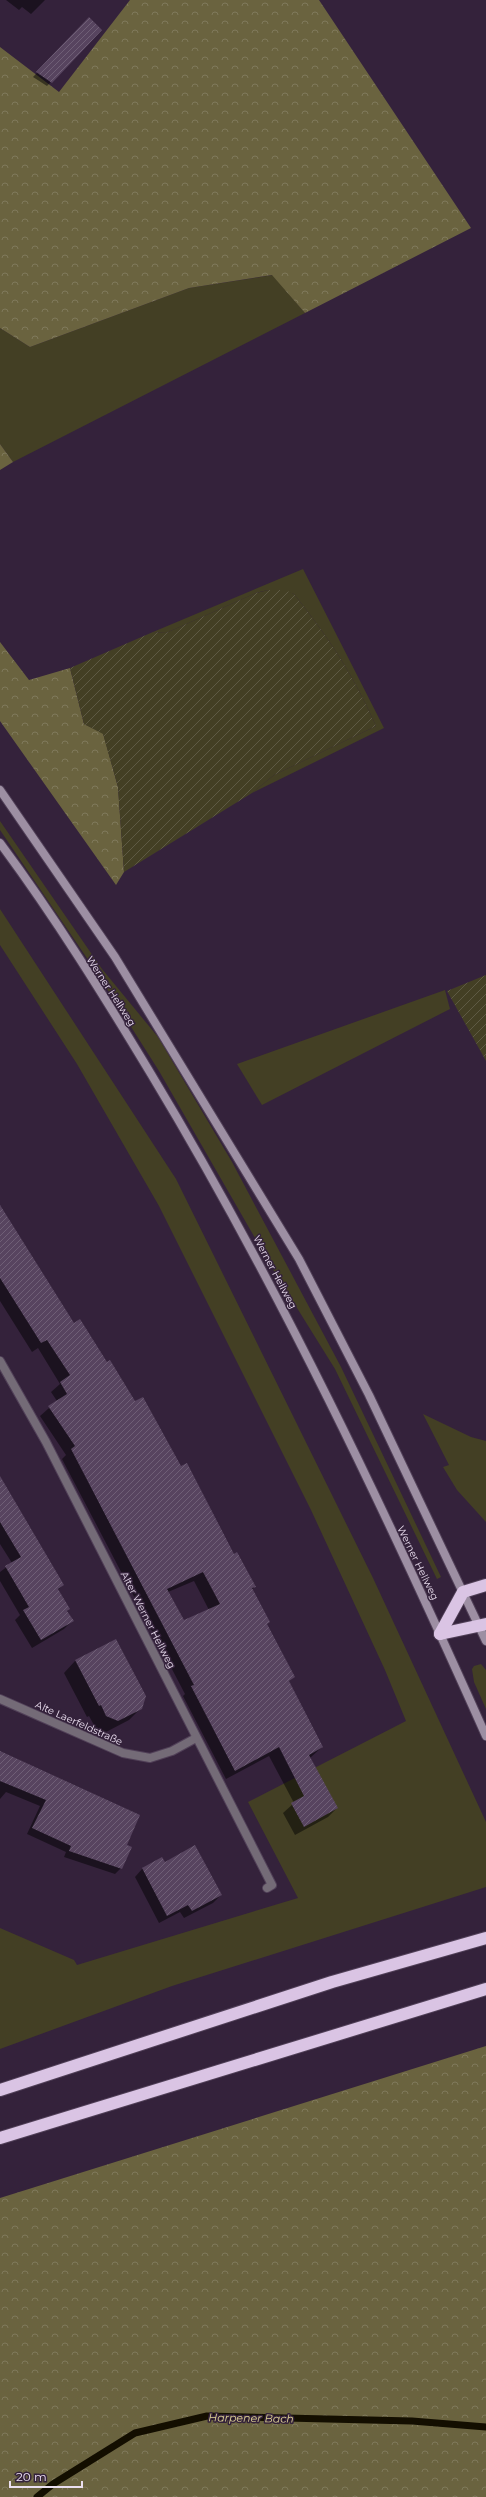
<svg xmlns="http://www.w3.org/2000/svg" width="486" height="2497" font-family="Montserrat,sans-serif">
  <defs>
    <pattern id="forest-crowns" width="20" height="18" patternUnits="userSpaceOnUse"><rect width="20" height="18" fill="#6a633f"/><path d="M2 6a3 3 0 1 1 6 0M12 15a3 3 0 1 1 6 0" fill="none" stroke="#7f795b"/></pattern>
    <pattern id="garden-furrows" width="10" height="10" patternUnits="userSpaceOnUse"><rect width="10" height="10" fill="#433f24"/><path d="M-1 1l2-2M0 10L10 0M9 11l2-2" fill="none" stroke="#5e5a44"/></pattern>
    <pattern id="building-hatch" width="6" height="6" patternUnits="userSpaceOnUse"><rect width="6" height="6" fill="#57445f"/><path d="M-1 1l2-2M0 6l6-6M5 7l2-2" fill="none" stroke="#6f5f76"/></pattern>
  </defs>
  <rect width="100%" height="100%" fill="#34223b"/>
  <!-- grass -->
  <g fill="#433f24">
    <path d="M273 275 305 313 13 462 0 444V328L30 347 189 288Z"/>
    <path d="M303 569 384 728 252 793 274 775 376 726C353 674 329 638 294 594 280 589 269 589 256 593L166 633 153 632Z"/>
    <path d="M0 821 102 969 158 1037 232 1162 341 1367 441 1577 437 1579 335 1369 274 1271 159 1071 97 973 0 830Z"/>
    <path d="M0 909 176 1179 373 1578 486 1822V1887L172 1986 0 2049V1928L74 1960 77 1965 298 1898 248 1802 406 1721 385 1670 311 1510 159 1206 77 1064 0 945Z"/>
    <path d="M445 990 450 1009 262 1105 237 1064Z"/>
    <path d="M423 1414 471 1437 486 1441V1522L457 1490 443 1467 449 1465Z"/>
    <path d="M481 1664 486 1670V1709L474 1682 472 1669 474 1666Z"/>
  </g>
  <!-- forest -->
  <g fill="url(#forest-crowns)">
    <path d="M130 0H319L471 228 305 313 272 275 189 288 30 347 0 328V47L59 92Z"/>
    <path d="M0 444 13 462 0 470Z"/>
    <path d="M0 642 29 680 70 668 84 724 103 733 118 787 124 872 116 885 0 721Z"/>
    <path d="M486 2046V2497H0V2198Z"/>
  </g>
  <!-- garden -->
  <g fill="url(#garden-furrows)">
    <path d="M269 590H285L294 594C329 638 353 674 376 726L274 775 252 793 124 872 118 787 103 734 84 724 70 668 153 632 166 633 256 593Z"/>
    <path d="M486 975V1061L447 991Z"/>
  </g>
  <!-- shadow -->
  <g fill="#0007" fill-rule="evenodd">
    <path d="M6 0H45L31 14 22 7 19 10Z"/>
    <path d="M89 19 101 30 47 86 33 77Z"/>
    <path d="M0 1206 74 1324 107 1363 180 1467 254 1587 252 1590 266 1624 294 1677 288 1682 322 1747 310 1758 337 1808 328 1817 295 1835 283 1813 294 1803 269 1756 226 1779 183 1696 185 1694 62 1459 66 1455 40 1416 57 1401 51 1392 60 1384 38 1348 32 1352 0 1301ZM194 1581 209 1610 184 1622 168 1592Z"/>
    <path d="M0 1480 63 1585 58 1590 69 1609 67 1612 72 1621 64 1629 32 1648 15 1620 20 1615 0 1581V1572L12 1563 0 1544Z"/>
    <path d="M116 1640 141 1708 129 1720 106 1732 95 1727 89 1716 87 1717 64 1673 75 1661Z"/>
    <path d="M0 1753 125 1845 121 1868 115 1874 64 1857 66 1852 27 1834 40 1806 6 1792 0 1799Z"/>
    <path d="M162 1859 165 1863 221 1895 213 1903 184 1918 180 1912 159 1923 135 1877 142 1869Z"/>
  </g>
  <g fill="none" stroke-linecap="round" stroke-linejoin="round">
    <!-- stream -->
    <path stroke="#130e00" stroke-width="7" d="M37 2497 53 2484 135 2433 207 2416 412 2421 486 2427"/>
  </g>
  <!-- building -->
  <g fill="url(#building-hatch)" fill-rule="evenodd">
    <path d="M89 17 102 30 52 83 36 72Z"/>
    <path d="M0 1205 74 1323 80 1319 107 1362 110 1360 135 1401 143 1397 181 1466 187 1463 234 1554 237 1552 256 1587 252 1588 270 1622 267 1624 295 1677 289 1681 323 1747 309 1755 338 1808 304 1827 291 1803 304 1796 279 1747 235 1771 191 1686 194 1685 71 1449 75 1446 48 1406 67 1394 60 1382 70 1375 47 1340 41 1343 0 1278ZM203 1572 220 1604 184 1620 167 1589Z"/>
    <path d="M0 1476 64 1585 58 1589 70 1609 67 1611 74 1621 41 1640 23 1610 29 1607 5 1566 21 1557 0 1522Z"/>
    <path d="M116 1639 146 1696 142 1709 118 1721 106 1716 101 1705 99 1706 75 1660Z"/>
    <path d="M0 1751 140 1815 127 1845 132 1847 122 1869 69 1851 71 1846 32 1828 46 1800 0 1781Z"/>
    <path d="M195 1845 222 1895 192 1911 188 1905 167 1916 142 1868 162 1857 165 1862Z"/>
  </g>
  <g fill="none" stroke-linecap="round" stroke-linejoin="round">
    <defs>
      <g id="minor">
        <path d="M0 1361 46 1442 272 1885 267 1888"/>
        <path d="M0 1699 123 1753 150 1758 172 1751 196 1738"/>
      </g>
      <g id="secondary">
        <path d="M0 790 115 957 299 1259 369 1395 486 1641"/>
        <path d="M0 843C55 917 104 996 151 1074 279 1286 385 1510 486 1736"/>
      </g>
      <g id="motorway">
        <path d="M440 1634 463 1592 486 1585"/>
        <path d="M440 1634 486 1624"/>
        <path d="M0 2090 332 1982 486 1938"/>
        <path d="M0 2138 486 1989"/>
      </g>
    </defs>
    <!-- minor casing -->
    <use href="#minor" stroke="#514058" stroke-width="10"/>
    <!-- secondary casing -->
    <use href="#secondary" stroke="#514058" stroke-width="10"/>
    <!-- motorway casing -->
    <use href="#motorway" stroke="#514058" stroke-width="14"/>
    <!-- minor -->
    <use href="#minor" stroke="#746b77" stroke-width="8"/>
    <!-- secondary -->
    <use href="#secondary" stroke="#9d8fa3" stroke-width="8"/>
    <!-- motorway -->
    <use href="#motorway" stroke="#dac4e4" stroke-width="12"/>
  </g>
  <g text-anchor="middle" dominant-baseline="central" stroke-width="3" stroke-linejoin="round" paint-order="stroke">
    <!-- street labels -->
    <g font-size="10" fill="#ebdff0" stroke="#34223b">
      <text transform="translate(111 991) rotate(57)">Werner Hellweg</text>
      <text transform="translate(275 1272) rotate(62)">Werner Hellweg</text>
      <text transform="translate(418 1563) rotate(64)">Werner Hellweg</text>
      <text transform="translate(148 1620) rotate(63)">Alter Werner Hellweg</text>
      <text transform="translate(79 1723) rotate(24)">Alte Laerfeldstraße</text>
    </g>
    <!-- water labels -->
    <g font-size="11" font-style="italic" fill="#ded393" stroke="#34223b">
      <text transform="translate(251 2418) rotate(1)">Harpener Bach</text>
    </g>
  </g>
  <!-- scale -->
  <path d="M10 2481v6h72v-6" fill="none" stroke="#ebdff0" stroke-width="2"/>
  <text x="16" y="2481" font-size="12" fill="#ebdff0" stroke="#34223b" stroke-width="3" paint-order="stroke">20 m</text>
</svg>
